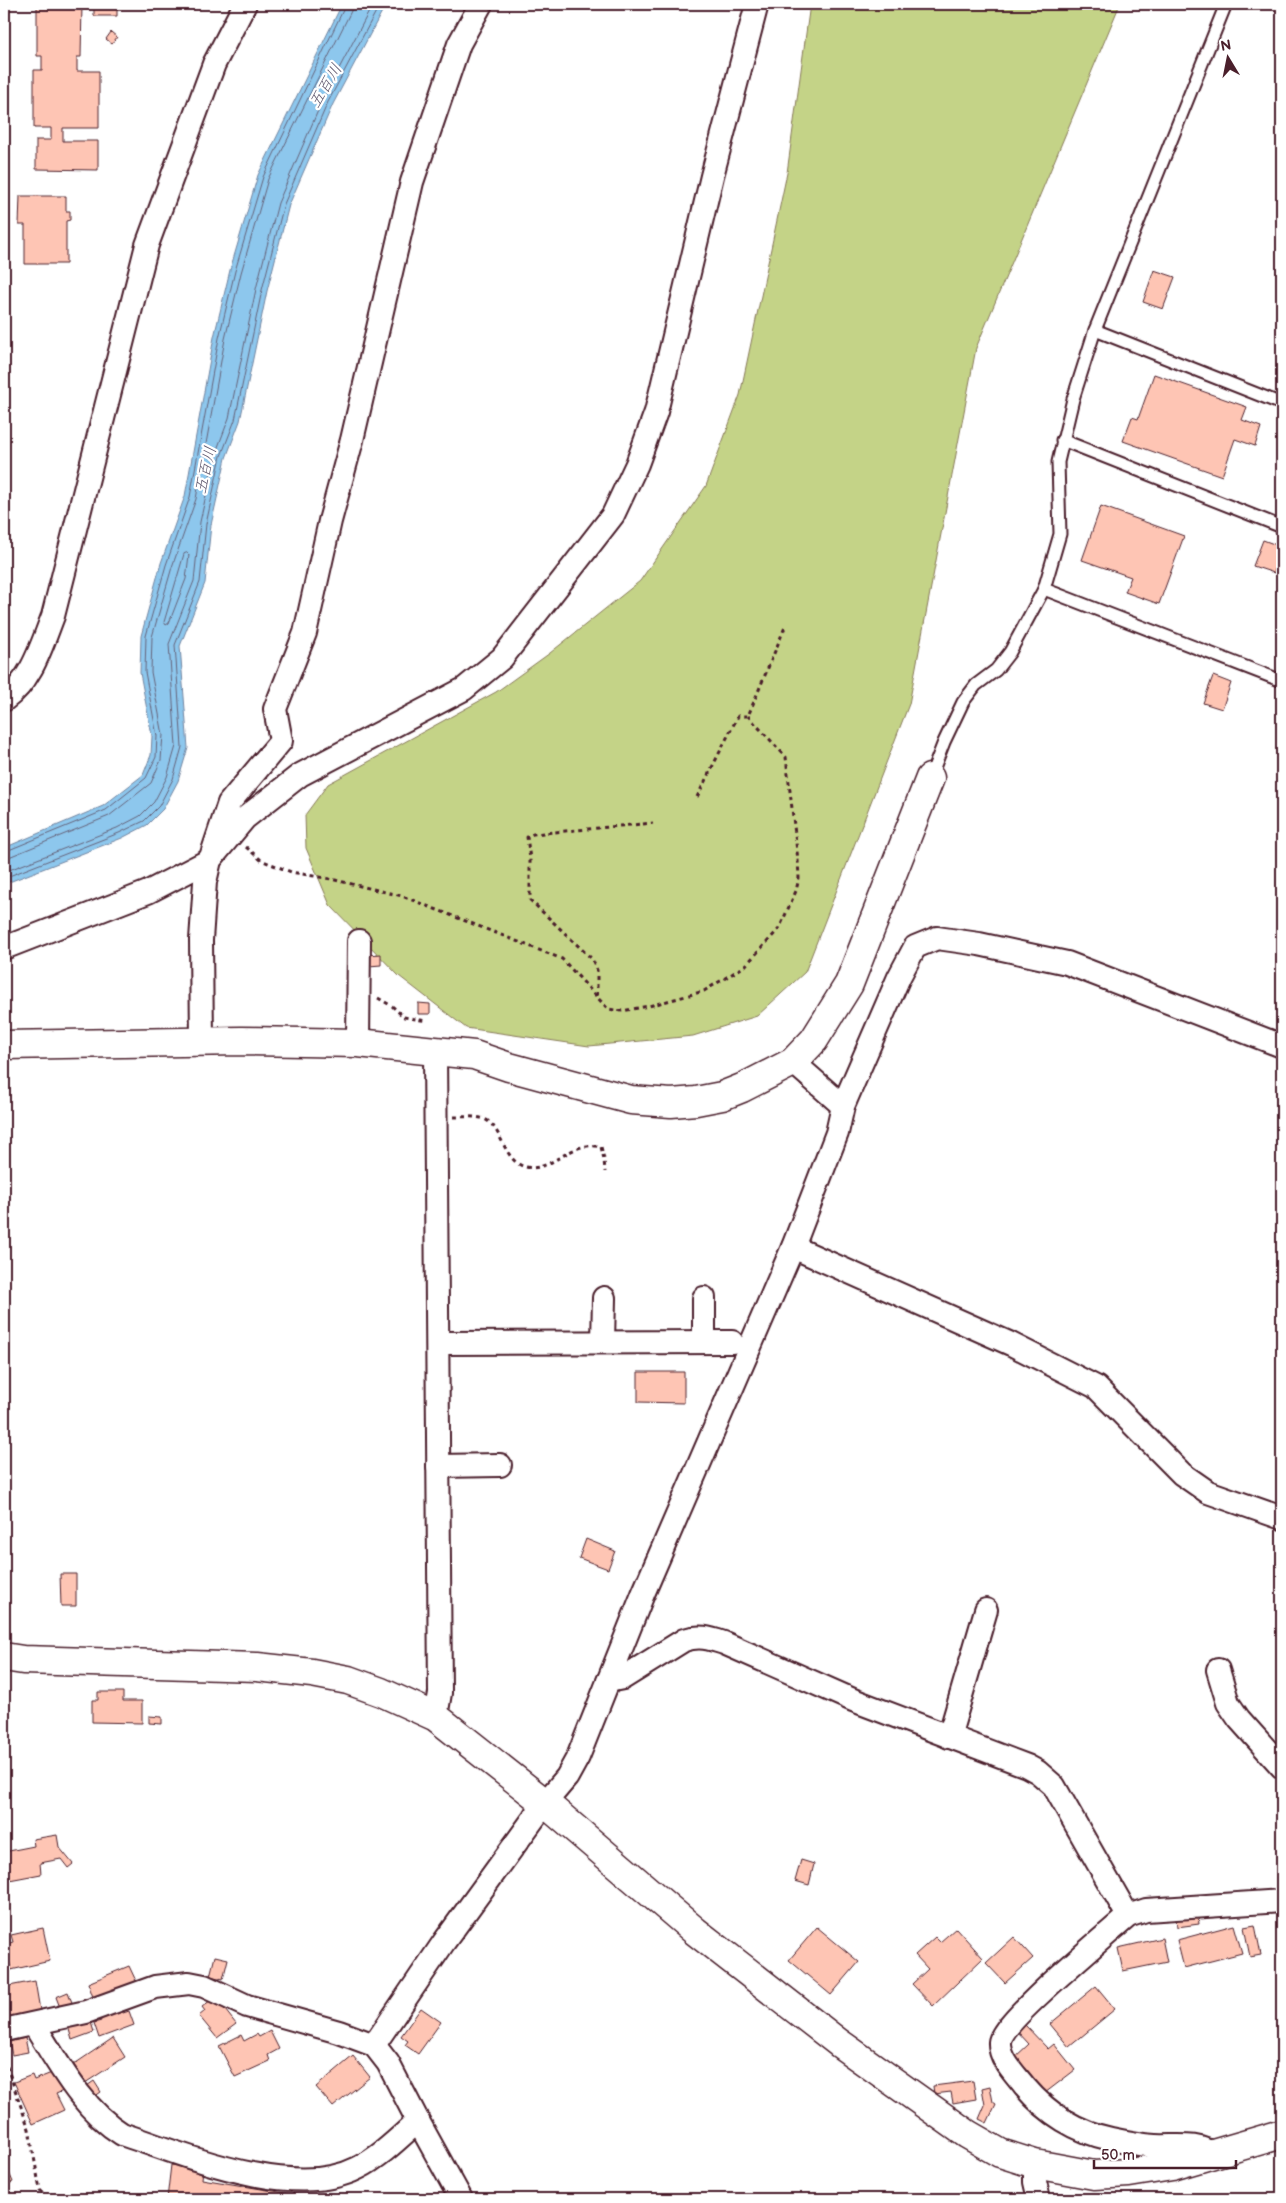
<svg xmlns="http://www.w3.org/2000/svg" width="1286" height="2203" font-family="'Balsamiq Sans','Klee One',sans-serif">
  <rect width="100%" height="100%" fill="#fff"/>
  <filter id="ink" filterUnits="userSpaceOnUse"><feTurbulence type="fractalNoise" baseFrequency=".02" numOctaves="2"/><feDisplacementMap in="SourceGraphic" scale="10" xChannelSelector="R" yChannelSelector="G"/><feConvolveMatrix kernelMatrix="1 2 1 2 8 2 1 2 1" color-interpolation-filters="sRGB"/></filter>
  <g filter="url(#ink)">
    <!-- green -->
    <path fill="#c4d387" stroke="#877959" d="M810 4H1120L976 348 909 704 805 972 757 1016 693 1036 589 1046 466 1028 399 976 330 905 306 848 305 815 328 784 496 692 550 653 640 581 706 486 740 395 787 173Z"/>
    <!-- water -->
    <path fill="#8dc7ed" stroke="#72849f" d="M342 4H386L333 104 289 205 267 291 240 421 226 458 211 525 205 583 180 646 188 748 178 781 163 809 147 825 122 838 4 884V848L103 806 143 775 151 755 152 736 140 673 141 636 161 563 185 496 214 337 230 270 258 175Z"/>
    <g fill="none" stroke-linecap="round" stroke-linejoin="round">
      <!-- shore -->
      <g stroke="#656279" stroke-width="1">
        <path d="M187 553 189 555 186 579 169 623 166 625 164 622 184 554Z"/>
        <path d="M4 852 106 810 146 778 156 757 157 736 145 672 146 636 166 565 190 497 219 338 235 271 263 177 346 4"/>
        <path d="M4 859 109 816 151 783 161 760 163 735 151 672 152 637 172 567 196 499 225 339 241 273 268 179 351 11 352 4"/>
        <path d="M4 872 117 828 140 816 154 802 167 777 176 746 169 644 194 581 200 522 215 455 229 418 256 289 278 203 323 99 373 4"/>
        <path d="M4 878 119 833 144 821 159 806 173 779 182 747 175 645 200 582 206 524 221 456 235 420 262 290 284 204 328 102 380 4"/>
      </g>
    </g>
    <!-- building -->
    <g fill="#fec5b4" stroke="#4a1f2b">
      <path d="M37 4H82L81 57H77V71H99V128H63V141H98V170L36 169V140H51V128H34V70H42V56H37Z"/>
      <path d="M91 4H121V5H117V16H94V5Z"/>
      <path d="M111 32 117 37 112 44 106 39Z"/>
      <path d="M20 196H66V211H70V220L66 221V264H25V225H19Z"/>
      <path d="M1154 270 1175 277 1163 309 1143 302Z"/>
      <path d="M1154 374 1247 407 1242 420 1261 427 1255 446 1235 439 1222 476 1123 441 1132 417 1138 419Z"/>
      <path d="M1101 506 1184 536 1159 604 1125 592 1131 577 1082 560Z"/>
      <path d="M1263 540 1282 547 1274 573 1253 566Z"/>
      <path d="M1213 676 1231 683 1222 709 1203 703Z"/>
      <path d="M381 954V965L369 966 368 955Z"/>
      <path d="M418 1003 430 1004V1014H418Z"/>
      <path d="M638 1372H684V1403L638 1402Z"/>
      <path d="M586 1539 615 1551 608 1569 579 1558Z"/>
      <path d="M60 1574H76V1606H61Z"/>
      <path d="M98 1692H123V1701H142V1723L92 1722V1700H98Z"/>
      <path d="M149 1716 162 1717V1724L149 1723Z"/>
      <path d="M57 1835 59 1847 73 1864 68 1868 61 1859 40 1863 41 1874 4 1881V1852L34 1846 33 1839Z"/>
      <path d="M801 1860 814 1864 809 1885 795 1881Z"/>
      <path d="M1198 1916 1199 1924 1177 1927 1176 1918Z"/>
      <path d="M1234 1925 1242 1953 1184 1968 1177 1940Z"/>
      <path d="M1255 1925 1261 1955 1250 1957 1244 1927Z"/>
      <path d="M817 1927 859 1962 831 1995 789 1960Z"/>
      <path d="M43 1928 50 1961 11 1970 6 1944 13 1942 11 1935Z"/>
      <path d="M956 1928 983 1958 933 2006 912 1984 928 1969 915 1955 935 1937 940 1942Z"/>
      <path d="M1014 1937 1033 1958 1005 1983 986 1963Z"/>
      <path d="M1162 1938 1167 1962 1123 1971 1118 1948Z"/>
      <path d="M215 1956 228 1959 223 1979 210 1976Z"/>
      <path d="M129 1966 137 1983 94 2000 88 1983Z"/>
      <path d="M35 1981 41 2016 9 2021 4 1987Z"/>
      <path d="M1096 1986 1115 2009 1069 2047 1050 2024Z"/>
      <path d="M68 1992 73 2005 61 2010 56 1997Z"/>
      <path d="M211 2000 214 2004 218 2001 236 2024 217 2038 199 2016 205 2011 202 2007Z"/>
      <path d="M121 2007 123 2013 129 2011 134 2025 99 2038 94 2023 101 2021 99 2016Z"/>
      <path d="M421 2008 441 2022 418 2054 405 2045 408 2041 401 2036Z"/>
      <path d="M90 2019 94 2032 72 2040 68 2026Z"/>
      <path d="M1025 2025 1048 2049 1054 2044 1075 2070 1045 2093 1015 2057 1029 2044 1018 2032Z"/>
      <path d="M270 2031 279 2049 268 2055 270 2061 235 2077 219 2046 241 2035 244 2041 257 2034 259 2037Z"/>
      <path d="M25 2038 28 2052 12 2055 9 2042Z"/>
      <path d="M113 2038 125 2057 82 2085 70 2067Z"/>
      <path d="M353 2056 370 2077 333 2107 316 2087Z"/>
      <path d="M54 2072 63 2091 56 2094 64 2110 33 2124 14 2082 32 2075 34 2080Z"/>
      <path d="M94 2081 101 2092 91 2099 84 2088Z"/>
      <path d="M973 2081 976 2099 953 2103 951 2092 934 2094 933 2086Z"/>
      <path d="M990 2086 993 2102 996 2104 987 2123 979 2119 985 2105 982 2088Z"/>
      <path d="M171 2165 203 2169 202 2179 321 2199H167Z"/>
      <path d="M4 2168H7L13 2182 4 2186Z"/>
    </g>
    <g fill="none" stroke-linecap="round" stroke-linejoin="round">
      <defs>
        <g id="service">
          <path d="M1095 330 1282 404"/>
          <path d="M1062 440 1282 527"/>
          <path d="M1044 589 1282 681"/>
          <path d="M930 778 944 742 963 702 976 685 996 670 1010 652 1044 589 1060 534 1058 462 1073 399 1095 330 1226 4"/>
        </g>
        <g id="minor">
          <path d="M4 700C32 680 41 647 53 616L147 245 214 64 245 4"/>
          <path d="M4 948 148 892 210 860 229 803 281 741 275 709 305 633 330 521 352 440 412 182 459 44 481 4"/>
          <path d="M202 1042 201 940 205 882 210 860 245 818 300 775 464 689 502 658 613 515 637 464 656 412 712 176 757 4"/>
          <path d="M358 1043 359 941"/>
          <path d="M435 1050 440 1693 436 1717"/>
          <path d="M793 1062 843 1106"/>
          <path d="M793 1247 1011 1344 1096 1387 1182 1474 1208 1492 1282 1518"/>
          <path d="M704 1298V1341"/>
          <path d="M603 1342 604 1298"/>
          <path d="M438 1343 732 1342"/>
          <path d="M438 1466 500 1465"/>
          <path d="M1218 1670 1228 1703 1239 1719 1282 1767"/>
          <path d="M608 1681 623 1678 684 1640C699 1635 709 1638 724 1643L853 1700 1027 1766 1038 1772 1054 1786 1128 1916"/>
          <path d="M949 1737 986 1610"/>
          <path d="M34 2025C59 2064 82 2109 122 2134 184 2155 294 2201 358 2168 380 2157 399 2138 418 2121"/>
          <path d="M4 2030 86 2012 155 1987 189 1983 204 1986 247 2006 339 2032 374 2045 388 2063 418 2121 461 2199"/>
          <path d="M374 2045 444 1942 545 1803 567 1777 578 1757 643 1594 793 1247 837 1133 843 1106 899 977 915 947 937 938 979 944 1067 963 1282 1046"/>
          <path d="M1214 2155C1197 2142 1176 2147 1156 2146 1141 2145 1125 2142 1111 2139 1077 2132 1047 2113 1025 2087 1015 2074 999 2059 1000 2042 1001 2022 1108 1934 1128 1916L1146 1910 1282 1901"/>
          <path d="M1035 2164V2182L1039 2199"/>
        </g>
        <g id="tertiary">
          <path d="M4 1045 241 1041 358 1043 474 1055 509 1067 631 1100 671 1103 696 1101 722 1096 742 1088 793 1062 814 1040 849 984 930 778"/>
          <path d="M4 1657 23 1660 257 1667 312 1673 348 1680 381 1692 436 1717 545 1803 695 1931 839 2043 967 2134 1000 2153 1035 2164 1094 2175 1129 2173 1172 2166 1282 2134"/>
        </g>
      </defs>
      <!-- service casing -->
      <use href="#service" stroke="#4a1f2b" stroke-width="15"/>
      <!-- minor casing -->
      <use href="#minor" stroke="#4a1f2b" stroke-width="26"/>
      <!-- tertiary casing -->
      <use href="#tertiary" stroke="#4a1f2b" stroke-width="31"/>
      <!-- path -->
      <g stroke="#4a1f2b" stroke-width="3" stroke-dasharray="4 4" stroke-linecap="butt">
        <path d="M697 797 738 716H748L785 627"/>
        <path d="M246 847 261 860 291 872 331 879 402 896 562 959 608 1009 622 1011 649 1006 704 991 745 966 779 929 796 891 799 878 798 860 786 757 748 716"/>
        <path d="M597 996V970L592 959 530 900V859L527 837 533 834 653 823"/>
        <path d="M378 998 392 1006 404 1017 427 1021"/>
        <path d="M454 1117C463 1117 473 1116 481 1118 502 1122 502 1162 526 1167 552 1173 570 1139 601 1147L604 1159 605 1172"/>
        <path d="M4 2059 29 2129 40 2190 49 2199"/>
      </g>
      <!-- service -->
      <use href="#service" stroke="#fff" stroke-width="11"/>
      <!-- minor -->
      <use href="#minor" stroke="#fff" stroke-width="22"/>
      <!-- tertiary -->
      <use href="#tertiary" stroke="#fff" stroke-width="28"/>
    </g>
  </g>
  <g text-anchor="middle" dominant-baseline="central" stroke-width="4.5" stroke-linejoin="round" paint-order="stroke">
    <!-- water labels -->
    <g font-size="16" font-style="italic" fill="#615a6f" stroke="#fff">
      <text transform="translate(326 86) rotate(-59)">五百川</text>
      <text transform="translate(206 470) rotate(-77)">五百川</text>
    </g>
  </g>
  <!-- margin -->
  <rect width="1286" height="2203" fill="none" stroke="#fff" stroke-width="20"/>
  <rect x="10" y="10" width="1266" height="2183" fill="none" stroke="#4a1f2b" stroke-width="2" filter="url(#ink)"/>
  <!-- north arrow -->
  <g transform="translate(1228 58) rotate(350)" stroke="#ffffff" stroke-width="4" paint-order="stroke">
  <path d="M0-4L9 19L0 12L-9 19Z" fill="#4a1f2b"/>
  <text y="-8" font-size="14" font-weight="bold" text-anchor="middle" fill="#4a1f2b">N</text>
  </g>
  <!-- scale -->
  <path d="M1094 2160v8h142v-8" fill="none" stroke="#4a1f2b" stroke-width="2.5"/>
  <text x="1101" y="2160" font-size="15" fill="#4a1f2b" stroke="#ffffff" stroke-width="4" paint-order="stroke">50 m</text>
</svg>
